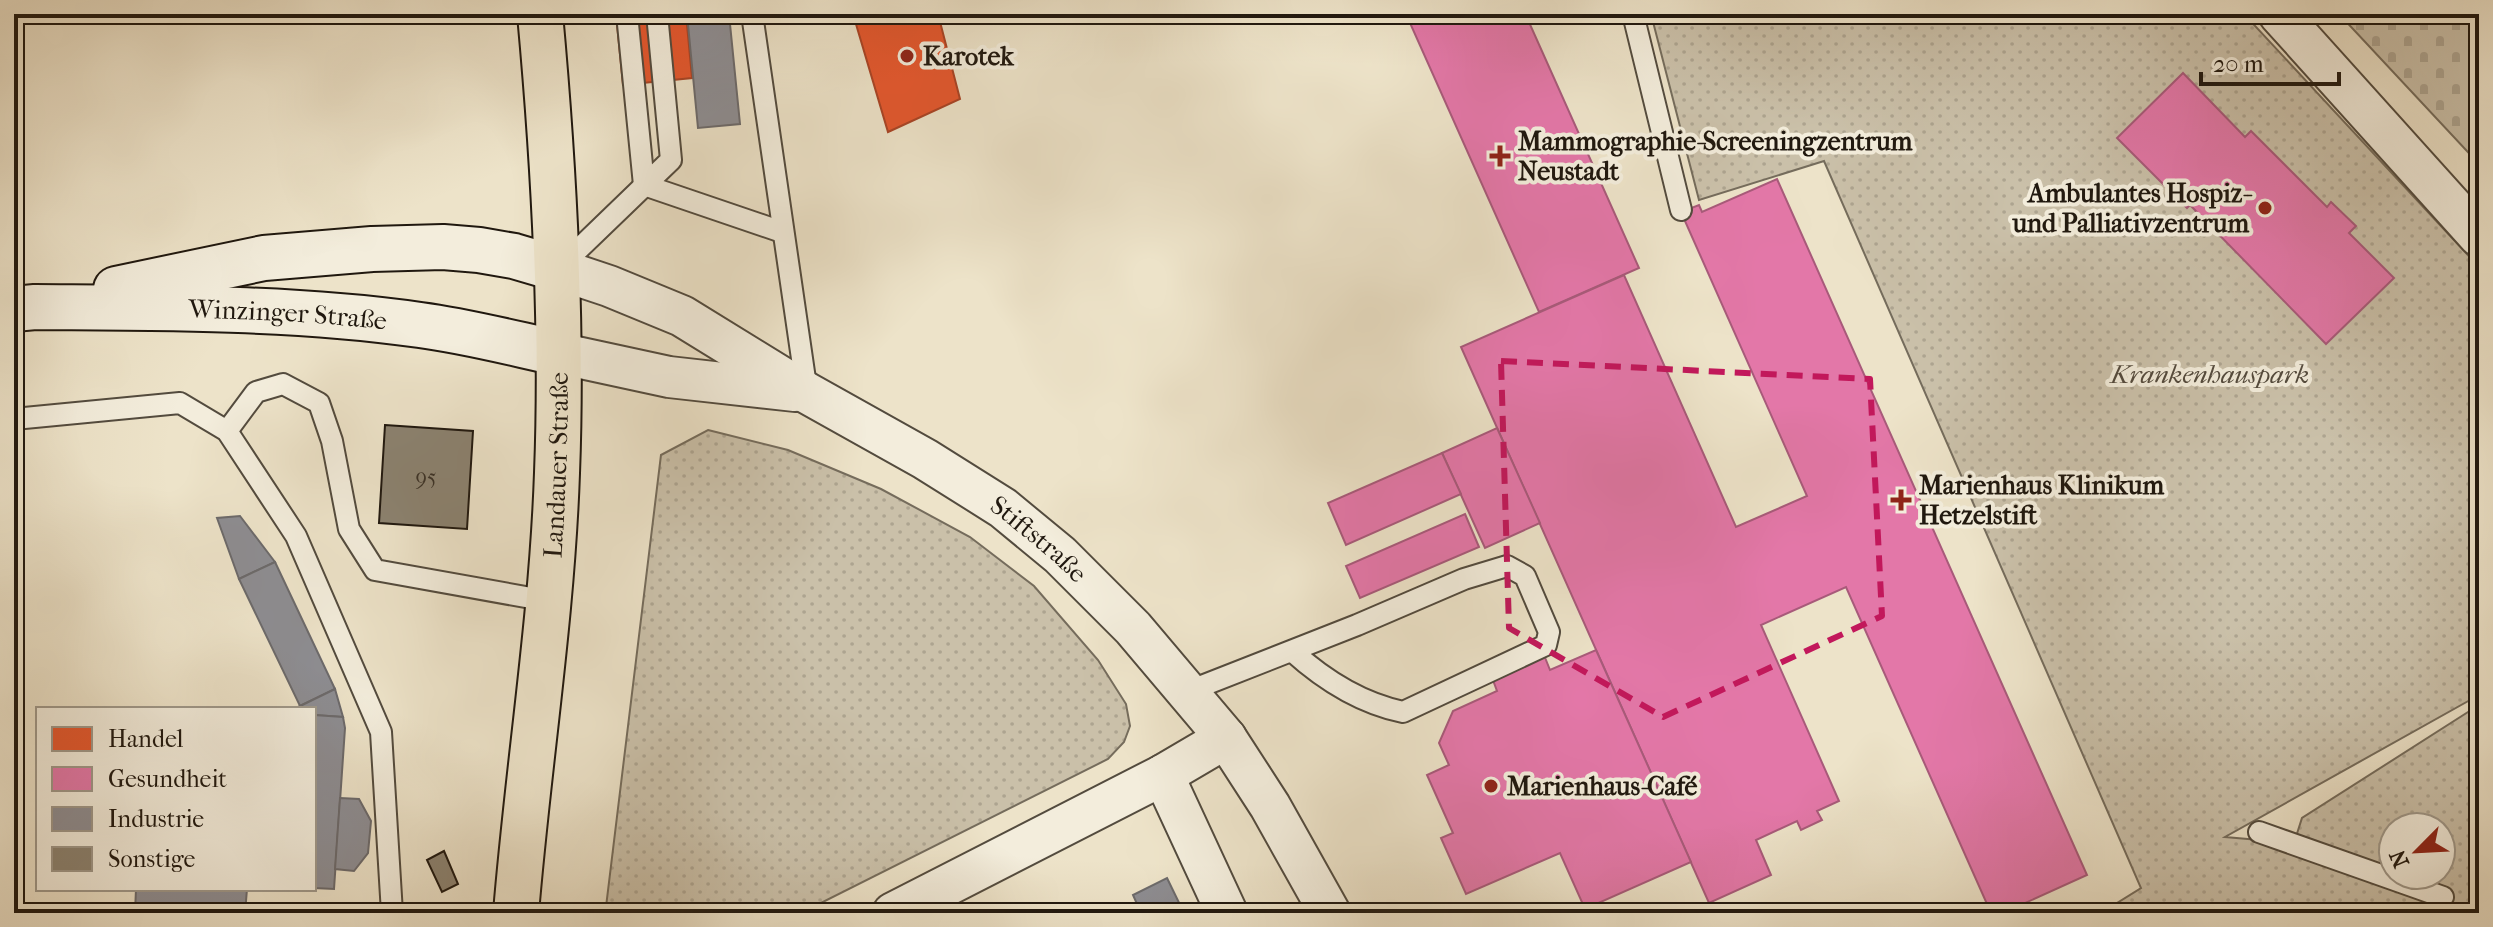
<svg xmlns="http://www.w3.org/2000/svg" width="2493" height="927" font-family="'IM FELL French Canon',serif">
  <defs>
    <pattern id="green-dots" width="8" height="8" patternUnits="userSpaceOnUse" patternTransform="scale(2)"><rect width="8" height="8" fill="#cac0a9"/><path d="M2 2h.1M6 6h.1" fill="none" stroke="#ada490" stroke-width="1.8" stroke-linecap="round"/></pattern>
    <pattern id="cemetery-stones" width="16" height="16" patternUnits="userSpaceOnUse" patternTransform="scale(2)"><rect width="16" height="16" fill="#cac0a9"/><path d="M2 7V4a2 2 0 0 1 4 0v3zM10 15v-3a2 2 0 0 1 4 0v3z" fill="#ada490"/></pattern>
  </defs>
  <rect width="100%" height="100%" fill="#ede3c9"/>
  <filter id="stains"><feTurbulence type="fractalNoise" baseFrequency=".0025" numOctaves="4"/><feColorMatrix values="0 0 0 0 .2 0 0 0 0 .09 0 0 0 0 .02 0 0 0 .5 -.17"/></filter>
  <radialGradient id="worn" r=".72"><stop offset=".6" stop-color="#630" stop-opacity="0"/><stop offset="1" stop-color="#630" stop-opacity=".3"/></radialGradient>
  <!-- green -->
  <g fill="url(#green-dots)" stroke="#756c5c" stroke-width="2" fill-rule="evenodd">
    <path d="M1651 14H2244L2479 267V695L2225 837 2294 843 2302 818 2479 705V913H2101L2141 888 1824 161 1699 200ZM2393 827H2441V875H2393Z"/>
    <path d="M708 430 788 450 881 489 970 537 1034 586 1098 660 1126 704 1130 726 1124 742 1108 759 801 913H620L606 907 661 455Z"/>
  </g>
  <!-- cemetery -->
  <path fill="url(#cemetery-stones)" stroke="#756c5c" stroke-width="2" d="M2339 14H2479V164Z"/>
  <!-- shops -->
  <g fill="#e4572e" stroke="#a94425" stroke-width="2">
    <path d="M616 14H686L692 78 623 85Z"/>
    <path d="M853 14H938L960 99 888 132Z"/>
  </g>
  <!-- health -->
  <g fill="#e377a8" stroke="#a85a7a" stroke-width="2">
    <path d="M1406 14H1543L1528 20 1639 268 1539 312Z"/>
    <path d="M2183 73 2245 137 2251 131 2327 207 2331 202 2356 226 2349 233 2394 278 2326 344 2190 205 2187 208 2117 138Z"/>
    <path d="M1777 179 2087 875 2003 913H1991L1846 587 1761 625 1839 801 1817 811 1822 820 1801 830 1797 821 1756 840 1771 875 1709 903 1461 347 1624 275 1736 527 1807 496 1681 212 1699 205 1702 212Z"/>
    <path d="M1497 428 1540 523 1485 548 1442 453Z"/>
    <path d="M1442 453 1461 494 1346 545 1328 503Z"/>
    <path d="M1465 514 1479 547 1360 598 1346 566Z"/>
    <path d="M1542 650 1550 670 1596 650 1691 862 1585 909 1560 853 1466 894 1441 838 1453 833 1427 775 1449 765 1439 743 1453 711 1497 691 1490 672Z"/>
  </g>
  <!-- industry -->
  <g fill="#8d8d92" stroke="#6c6a6b" stroke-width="2">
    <path d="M687 14H729L740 124 698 128Z"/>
    <path d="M240 516 275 562 239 579 217 518Z"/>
    <path d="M275 562 335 689 300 706 239 579Z"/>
    <path d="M335 689 343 717 314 715V709H294Z"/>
    <path d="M314 715 343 717 345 728 334 889 314 888Z"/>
    <path d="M340 798 359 799 371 821 368 853 354 871 335 869Z"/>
    <path d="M1167 878 1184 913H1141L1133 895Z"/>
    <path d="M136 889H247L245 913H135Z"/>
  </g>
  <!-- building -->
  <g fill="#8b8270" stroke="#20180f" stroke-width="2">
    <path d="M385 425 473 431 467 529 379 523Z"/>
    <path d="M444 851 458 884 442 892 427 860Z"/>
  </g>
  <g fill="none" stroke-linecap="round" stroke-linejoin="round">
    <defs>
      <g id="lane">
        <path d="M627 14 644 185"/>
        <path d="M752 14 807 393"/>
        <path d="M1633 14 1681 210"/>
        <path d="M644 185 782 232"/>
        <path d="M560 267 671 160 657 14"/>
        <path d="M14 419 180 403 227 431 296 536 381 732 392 913"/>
        <path d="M227 431 256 392 283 384 319 403 332 441 349 529 375 570 548 601"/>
        <path d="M1189 691 1357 625 1464 579 1507 566 1525 576 1549 632 1546 645 1403 712C1360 703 1324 680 1292 651"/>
        <path d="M2259 832 2443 897"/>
      </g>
      <g id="street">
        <path d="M2279 14 2479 236"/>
        <path id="s1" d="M558 269 609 286 682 316 807 393 925 459 1003 508 1060 555 1133 628 1226 738 1270 806 1330 913"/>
        <path d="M558 353 669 377 795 391"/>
        <path d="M1163 775 1227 913"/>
        <path d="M893 913 1163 775 1226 738"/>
      </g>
      <g id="secondary">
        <path d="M116 289 264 258 372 249 443 247 479 250 514 256 558 269"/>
        <path id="s2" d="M14 309 35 307C163 308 293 307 420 325 466 331 512 343 558 353"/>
      </g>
      <g id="primary">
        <path id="s3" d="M516 913C528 766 552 620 557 473 563 320 554 166 540 14"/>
      </g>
    </defs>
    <!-- lane casing -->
    <use href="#lane" stroke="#534b3e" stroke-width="24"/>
    <!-- street casing -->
    <use href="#street" stroke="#534b3e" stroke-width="44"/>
    <!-- secondary casing -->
    <use href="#secondary" stroke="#20180f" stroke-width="48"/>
    <!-- primary casing -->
    <use href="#primary" stroke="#20180f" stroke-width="48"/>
    <!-- lane -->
    <use href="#lane" stroke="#f3eddc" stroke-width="20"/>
    <!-- street -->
    <use href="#street" stroke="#f3eddc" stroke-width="40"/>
    <!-- secondary -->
    <use href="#secondary" stroke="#f3eddc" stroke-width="44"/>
    <!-- primary -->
    <use href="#primary" stroke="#ede3c9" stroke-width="44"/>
  </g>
  <!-- marked area -->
  <path fill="none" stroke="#c2185b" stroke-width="6" stroke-dasharray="16 10" stroke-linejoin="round" d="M1501 361 1870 379 1882 616 1663 717 1509 628Z"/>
  <!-- markers -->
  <g fill="#8f2418" stroke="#f3eddc" stroke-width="3">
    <circle cx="907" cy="56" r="8"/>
    <path d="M1496 144h8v8h8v8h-8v8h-8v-8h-8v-8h8z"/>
    <circle cx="2265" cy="208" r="8"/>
    <path d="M1897 488h8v8h8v8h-8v8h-8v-8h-8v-8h8z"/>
    <circle cx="1491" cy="786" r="8"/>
  </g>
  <g text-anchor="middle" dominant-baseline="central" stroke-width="8" stroke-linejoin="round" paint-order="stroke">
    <!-- number labels -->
    <g font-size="22" fill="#3b3227">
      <text x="426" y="477">95</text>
    </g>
    <!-- poi labels -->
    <g font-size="26" font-weight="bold" fill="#20180f" stroke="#f3eddc" text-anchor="start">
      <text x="923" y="56">Karotek</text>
      <text x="1518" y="141">Mammographie-Screeningzentrum<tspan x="1518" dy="30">Neustadt</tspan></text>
      <text x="2249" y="193" text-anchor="end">Ambulantes Hospiz-<tspan x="2249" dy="30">und Palliativzentrum</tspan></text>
      <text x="1919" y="485">Marienhaus Klinikum<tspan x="1919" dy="30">Hetzelstift</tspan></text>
      <text x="1507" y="786">Marienhaus-Café</text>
    </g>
    <!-- street labels -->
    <g font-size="26" fill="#20180f" stroke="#f3eddc">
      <text stroke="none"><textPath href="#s2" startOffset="274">Winzinger Straße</textPath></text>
      <text stroke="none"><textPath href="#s3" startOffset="450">Landauer Straße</textPath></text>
      <text stroke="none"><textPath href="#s1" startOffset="554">Stiftstraße</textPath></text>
    </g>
    <!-- park labels -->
    <g font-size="26" font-style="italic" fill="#534a3d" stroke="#f3eddc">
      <text x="2210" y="374">Krankenhauspark</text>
    </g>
  </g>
  <!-- margin -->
  <rect width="2493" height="927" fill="none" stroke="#ede3c9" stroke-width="48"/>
  <rect x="16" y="16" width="2461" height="895" fill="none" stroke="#20180f" stroke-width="4"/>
  <rect x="24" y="24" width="2445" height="879" fill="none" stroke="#20180f" stroke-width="2"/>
  <!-- legend -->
  <rect x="36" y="707" width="280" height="184" fill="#f3eddc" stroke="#9f988a" stroke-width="2"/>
  <rect x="52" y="727" width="40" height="24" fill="#e4572e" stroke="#9f988a" stroke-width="2"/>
  <text x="108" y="747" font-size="24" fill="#20180f">Handel</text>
  <rect x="52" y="767" width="40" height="24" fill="#e377a8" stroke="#9f988a" stroke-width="2"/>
  <text x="108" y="787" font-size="24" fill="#20180f">Gesundheit</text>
  <rect x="52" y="807" width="40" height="24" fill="#8d8d92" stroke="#9f988a" stroke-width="2"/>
  <text x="108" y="827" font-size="24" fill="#20180f">Industrie</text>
  <rect x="52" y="847" width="40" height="24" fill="#8b8270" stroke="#9f988a" stroke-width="2"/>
  <text x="108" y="867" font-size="24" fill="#20180f">Sonstige</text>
  <!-- north arrow -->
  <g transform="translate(2417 851) rotate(246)"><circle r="38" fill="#f3eddc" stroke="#9f988a" stroke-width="2"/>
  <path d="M0-6L14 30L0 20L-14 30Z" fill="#8f2418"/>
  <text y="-12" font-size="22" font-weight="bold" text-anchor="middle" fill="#20180f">N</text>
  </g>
  <!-- scale -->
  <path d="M2201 72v12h138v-12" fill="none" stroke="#20180f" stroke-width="4"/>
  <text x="2213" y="72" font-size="24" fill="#20180f" stroke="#f3eddc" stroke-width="6" paint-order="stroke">20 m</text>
  <rect width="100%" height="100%" filter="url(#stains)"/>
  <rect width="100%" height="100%" fill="url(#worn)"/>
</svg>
